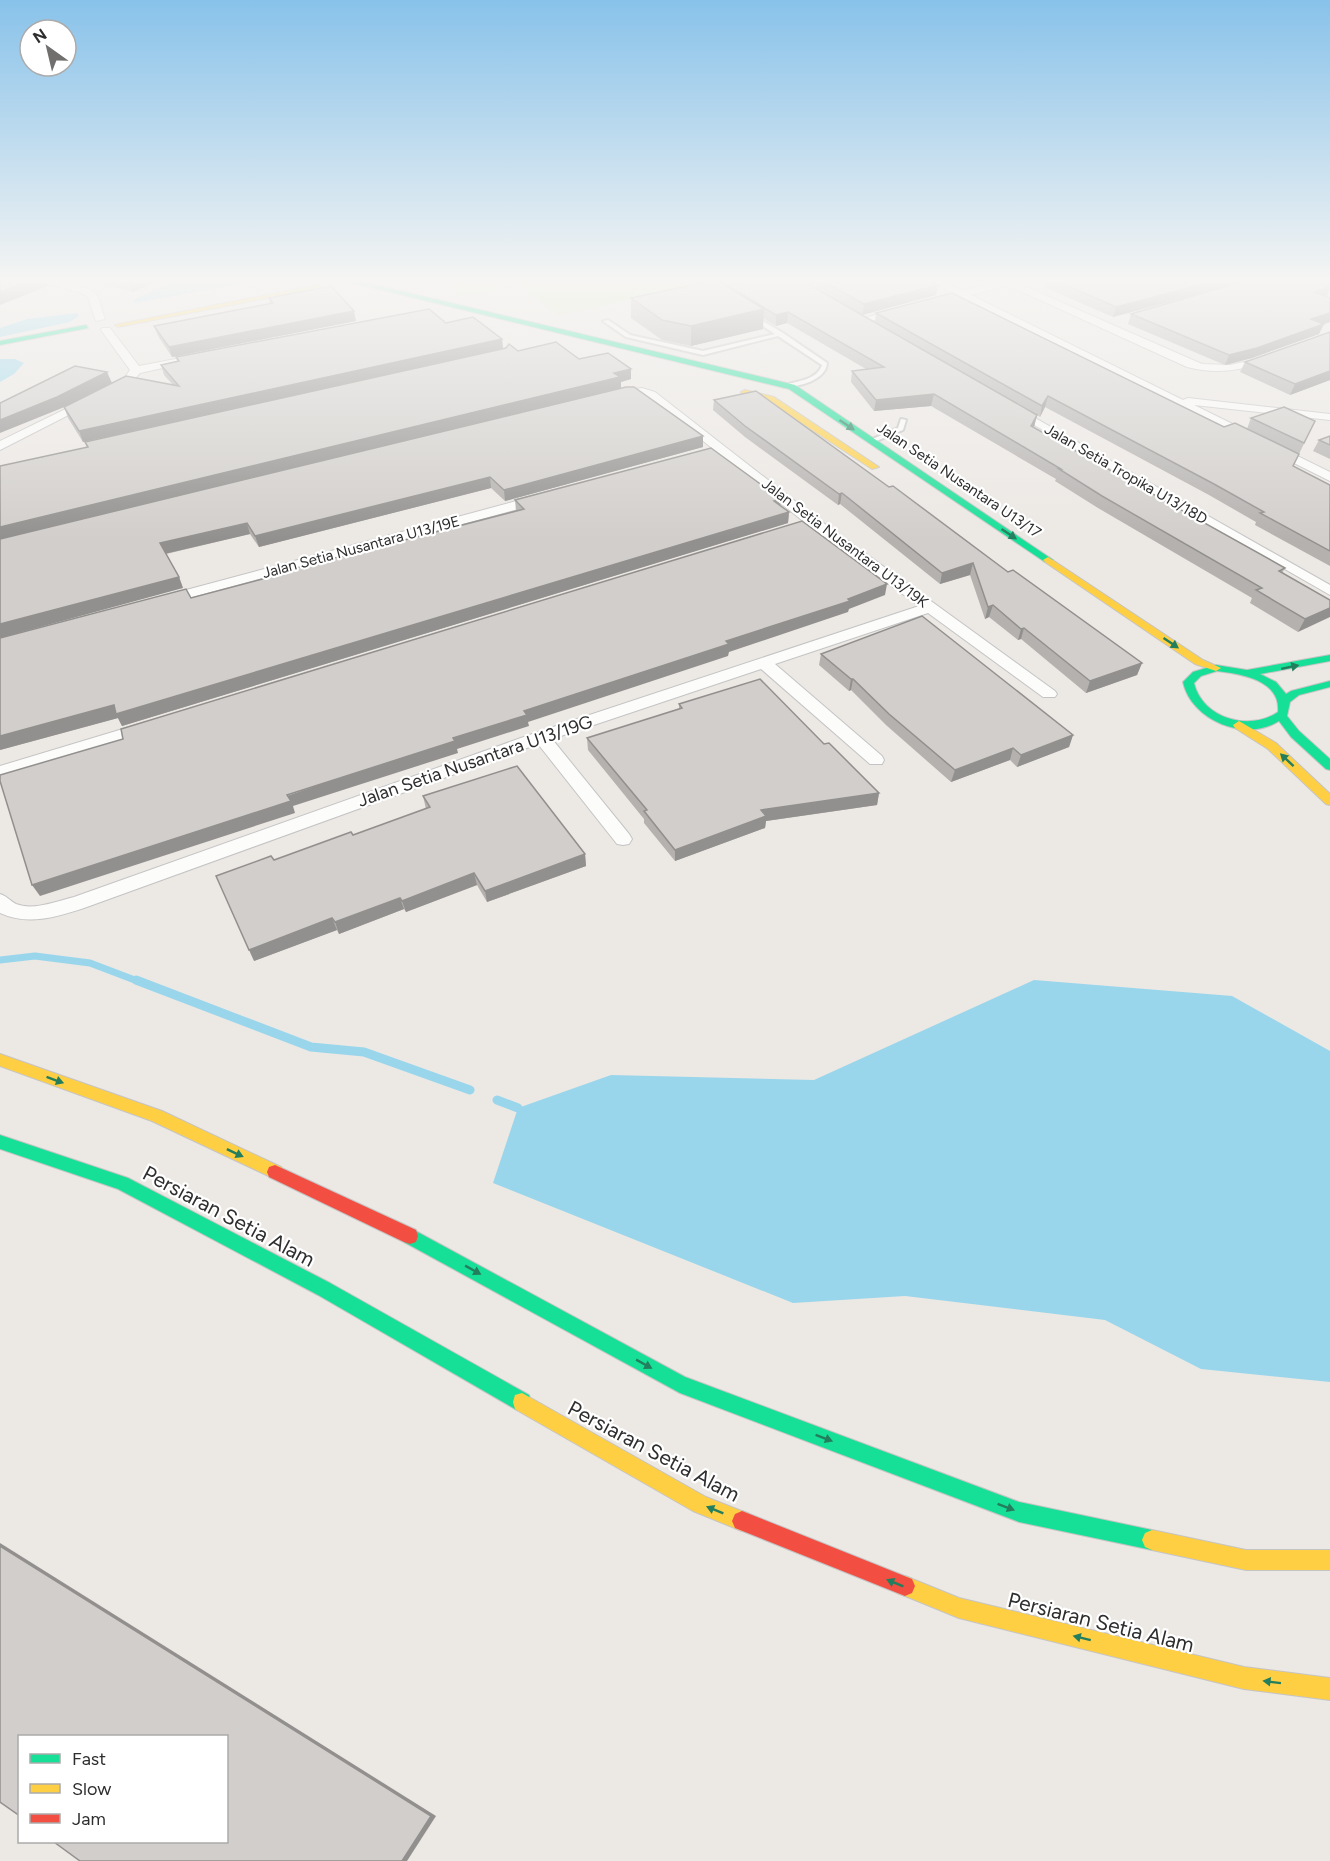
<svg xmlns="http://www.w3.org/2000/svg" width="1330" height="1861" font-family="Figtree,sans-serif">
  <rect width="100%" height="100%" fill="#ece8e4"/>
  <!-- pitch -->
  <g fill="#d9eabb">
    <path d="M446 279H490L494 291 462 295Z"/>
    <path d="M512 279H699L705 284 558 315Z"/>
  </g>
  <!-- water -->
  <g fill="#99d6ec">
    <path d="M179 279H268L134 303 135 299Z"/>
    <path d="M77 313 79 316 70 322 0 337V328L27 319Z"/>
    <path d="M0 359H15L24 363 14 374 0 382Z"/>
    <path d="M1034 980 1232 996 1330 1051V1382L1201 1369 1105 1320 905 1296 793 1303 493 1183 518 1108 611 1075 814 1080Z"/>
  </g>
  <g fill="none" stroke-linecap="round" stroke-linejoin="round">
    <!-- stream-far1 -->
    <path stroke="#99d6ec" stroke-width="7" d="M0 960 35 956 90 963 140 982"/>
    <!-- stream -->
    <g stroke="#99d6ec" stroke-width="9">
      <path d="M136 980 311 1047 364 1052 470 1090"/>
      <path d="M497 1100 518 1108"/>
    </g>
    <defs>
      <g id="lane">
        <path d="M751 314 783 333 827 363C826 380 799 387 784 387V385C798 381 817 380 822 365L778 336 703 355 626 337 603 321 608 320 630 335 703 351 775 334 749 317Z"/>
        <path d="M901 419 906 420 903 430 874 442H870V440L898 428Z"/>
      </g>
      <g id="street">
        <path d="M32 279C47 279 89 283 97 296 101 302 102 312 105 319L96 321 88 297 82 293Z"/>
        <path d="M927 279H940L963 291 1008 279H1025L1017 283 1202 364 1230 365 1272 356V360C1242 370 1218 375 1187 367L1007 285 971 295 1183 400 1188 398 1330 414V420L1194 405 1330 472V481L961 297H956L955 294Z"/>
        <path d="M901 307 906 310 904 312 860 324 855 321Z"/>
        <path d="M102 328H110L139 366 186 357 191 360 186 363 140 373 132 382H124L123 380 130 370 101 330Z"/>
        <path d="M642 388 655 392 818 519 1055 691 1057 694 1055 697H1043L928 613 775 664 882 756 884 760 882 764H870L761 669 552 739 629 834 632 839 629 844 623 845 617 844 538 744 84 908C56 917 28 926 0 913V894C7 896 10 901 16 904 33 911 58 901 74 897L535 733 919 606 808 525 647 396C635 392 618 403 608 395L614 392Z"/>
        <path d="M88 398 94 401 92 403 0 450V441Z"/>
        <path d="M1014 406 1330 585V595L1010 411 1008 409Z"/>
        <path d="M539 495 545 499 544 502 170 603 165 604 158 600 160 597Z"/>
        <path d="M146 722 152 723 154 727 152 731 0 778V766Z"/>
      </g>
      <g id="fast">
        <path d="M351 279 795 385 1053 560 1045 562 789 389 349 282Z"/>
        <path d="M86 325 88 328 0 345V341Z"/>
        <path d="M1330 655V661L1260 674 1276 682 1286 694 1291 691 1330 681V687L1299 695 1290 702 1287 716 1299 731 1330 759V770L1326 769 1291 737 1279 721C1246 743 1191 720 1183 682L1193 672 1216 665 1247 670ZM1217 671C1241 674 1281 680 1278 712 1249 732 1202 718 1194 683L1201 676Z"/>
        <path d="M0 1135 128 1178 330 1283 529 1395 531 1402 529 1409 522 1411 515 1409 318 1295 118 1189 0 1149Z"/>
        <path d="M410 1228 685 1377 1019 1502 1152 1530 1159 1533 1162 1540 1159 1547 1152 1550 1019 1522 680 1393 404 1242 402 1236 404 1230Z"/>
      </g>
      <g id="slow">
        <path d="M322 284 324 287 118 327 115 325Z"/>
        <path d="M745 390 774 397 879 467 872 469 768 401 742 394 741 392Z"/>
        <path d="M1048 557 1203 660 1221 668 1216 671 1195 664 1045 562 1043 560Z"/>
        <path d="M1239 721 1276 743 1330 794V805L1326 804 1268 749 1235 728 1233 725Z"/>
        <path d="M0 1054 162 1111 281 1167 283 1172 281 1177 275 1179 152 1121 0 1066Z"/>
        <path d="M522 1393 706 1497 749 1514 752 1521 749 1528 742 1531 693 1511 515 1409 513 1402 515 1395Z"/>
        <path d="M1152 1530 1246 1550H1330V1570H1246L1152 1550 1145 1547 1142 1540 1145 1533Z"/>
        <path d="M905 1576 959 1598 1244 1667 1330 1678V1700L1244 1689 959 1618 898 1593 895 1586 898 1579Z"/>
      </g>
      <g id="jam">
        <path d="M275 1165 416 1230 418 1236 416 1242 410 1244 404 1242 269 1177 267 1172 269 1167Z"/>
        <path d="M742 1511 912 1579 915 1586 912 1593 905 1596 735 1528 732 1521 735 1514Z"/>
      </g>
    </defs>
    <!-- lane casing -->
    <use href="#lane" stroke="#c5c4c5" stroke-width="4"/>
    <!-- street casing -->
    <use href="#street" stroke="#c5c4c5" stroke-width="2"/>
    <!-- fast casing -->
    <use href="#fast" stroke="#c5c4c5" stroke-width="2"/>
    <!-- slow casing -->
    <use href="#slow" stroke="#c5c4c5" stroke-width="2"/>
    <!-- jam casing -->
    <use href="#jam" stroke="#c5c4c5" stroke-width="2"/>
    <!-- lane -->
    <use href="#lane" fill="#fcfcfb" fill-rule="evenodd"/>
    <!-- street -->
    <use href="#street" fill="#fcfcfb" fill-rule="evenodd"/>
    <!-- fast -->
    <use href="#fast" fill="#16e098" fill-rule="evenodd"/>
    <!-- slow -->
    <use href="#slow" fill="#ffcf43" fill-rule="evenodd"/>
    <!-- jam -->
    <use href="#jam" fill="#f24e42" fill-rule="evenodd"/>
  </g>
  <!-- wall -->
  <g fill="#b4b1af">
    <path d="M47 279H65L60 281Z"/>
    <path d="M101 279H161L133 292 103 284Z"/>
    <path d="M721 279H799L875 322 876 313 1293 467 1330 485V566L1255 525 1256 522 1209 495 1045 407 1040 417 1037 415 1034 427 1285 568 1282 573 1330 600 1298 632 1250 603 1252 598 1098 508 1055 481 1056 479 931 406 874 411 851 382 852 371 866 369 787 323 776 326 763 318V329L691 346 662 340 631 318V298L728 287 731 285Z"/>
    <path d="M800 279H926L936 295 862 315Z"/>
    <path d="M1046 279H1311L1330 286V289L1326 297 1330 298V322L1323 324 1319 334 1252 358 1225 365 1128 324 1131 314 1220 288 1113 317 1044 287Z"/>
    <path d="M269 298 356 321 172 357 158 336 154 326 270 304Z"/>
    <path d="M446 323 502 339 503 349 579 359 631 369V379L621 382V388L703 447 505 501 491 488 259 547 250 534 166 554 179 577 183 588 87 447 85 442 320 390 83 442 68 418 64 407 173 385 164 375 161 365 177 361 176 357Z"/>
    <path d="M1330 332V380L1290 395 1240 372 1245 362Z"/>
    <path d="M714 400 889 487 1008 572 1142 663 1137 675 1086 693 1021 639 1018 640 989 617 985 619 970 575 940 584 840 504 838 505 745 437 713 410Z"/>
    <path d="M1251 418 1315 421 1299 454 1247 429Z"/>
    <path d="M1330 436V459L1313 451 1319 440Z"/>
    <path d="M515 500 780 505 789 512 788 523 122 726 118 718 0 750 191 598 269 577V575L516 511Z"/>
    <path d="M821 654 1073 735 1069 747 1017 767 1010 760 951 782 886 725 851 690 849 691 819 665Z"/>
    <path d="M679 704 824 744 879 793 877 805 766 821 765 828 675 861 644 823V819L588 750 587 738 679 709Z"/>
    <path d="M423 796 585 854 586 866 487 902 477 885 406 912 404 909 339 934 337 930 254 961 274 860 353 835 426 809Z"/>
  </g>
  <!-- shaded-wall -->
  <g fill="#92908e">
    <path d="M34 279H45L48 286 0 305V292Z"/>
    <path d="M134 279H161L133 292 129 281Z"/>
    <path d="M1222 279H1254L1113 317 1116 307Z"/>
    <path d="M938 285 936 295 862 315 864 304Z"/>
    <path d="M1330 287 1327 296 1314 292Z"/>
    <path d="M764 309 763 329 691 346V326Z"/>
    <path d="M354 311 356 321 172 357 169 347Z"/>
    <path d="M788 312 787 323 776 326V315Z"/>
    <path d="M1330 313V322L1306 329 1311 319Z"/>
    <path d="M1324 324 1319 334 1252 358 1225 365 1229 355Z"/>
    <path d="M502 339 503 349 83 442 79 431Z"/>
    <path d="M631 369V379L621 382V388L0 540V527Z"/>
    <path d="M1330 371V380L1290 395 1295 384Z"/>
    <path d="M107 372 112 383 62 408 0 433V420Z"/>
    <path d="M934 394 931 406 874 411 876 400Z"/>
    <path d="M1048 396 1045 407 1040 417 1042 406Z"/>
    <path d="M1037 415 1034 427 1028 437 1031 426Z"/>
    <path d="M703 436V447L505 501 504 490Z"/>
    <path d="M490 477 491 488 259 547 255 536Z"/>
    <path d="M842 493 840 504 838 505 839 494Z"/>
    <path d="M781 499 780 510 774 501Z"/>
    <path d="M789 512 788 523 122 726 118 718 0 750V736Z"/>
    <path d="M247 523 250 534 164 554 160 543Z"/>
    <path d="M973 563 970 575 940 584 942 573Z"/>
    <path d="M179 577 183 588 0 638V624Z"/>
    <path d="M887 584 885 595 849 609 848 612 729 652 728 656 528 722 529 726 457 749 458 753 293 806 295 813 40 896 32 885 453 738 524 711 848 599Z"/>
    <path d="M993 605 989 617 985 619 988 607Z"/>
    <path d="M1330 608V617L1298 632 1305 619Z"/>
    <path d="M1024 628 1021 639 1018 640 1021 629Z"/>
    <path d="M1142 663 1137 675 1086 693 1090 681Z"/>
    <path d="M851 679H853L851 690 849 691Z"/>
    <path d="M1073 735 1069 747 1017 767 1021 755Z"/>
    <path d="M1013 748 1010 760 951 782 955 770Z"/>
    <path d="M879 793 877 805 766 821 765 828 675 861V850L761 810Z"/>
    <path d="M585 854 586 866 487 902 485 891Z"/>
    <path d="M474 873 477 885 406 912 402 901Z"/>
    <path d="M400 898 404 909 339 934 335 922Z"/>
    <path d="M332 918 337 930 254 961 249 950Z"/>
    <path d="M0 1543 436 1816 407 1861H402L0 1546Z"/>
  </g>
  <!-- building -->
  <g fill="#d1cecb" stroke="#92908e" stroke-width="1.5">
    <path d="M0 279H34L0 292Z"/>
    <path d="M120 279H134L129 281Z"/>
    <path d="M739 279H799L1037 415 1031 426 1285 568 1279 571 1330 600V608L1305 619 1256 590 1262 588 1102 496 1059 469H1061L934 394 876 400 852 371 884 367 788 312 776 315 728 286 745 282Z"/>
    <path d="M819 279H926L938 285 864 304Z"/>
    <path d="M1052 279H1222L1116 307Z"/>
    <path d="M1252 279H1311L1330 286 1314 292 1330 298V313L1311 319 1324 324 1257 348 1229 355 1131 314Z"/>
    <path d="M717 280 764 309 691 326 662 320 631 298Z"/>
    <path d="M331 286 354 311 169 347 154 326 273 303 269 298Z"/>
    <path d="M952 293 1224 427 1235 423 1299 454 1293 466 1330 485V551L1260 513 1264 512 1214 484 1048 396 1042 406 876 313Z"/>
    <path d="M429 309 446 323 473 317 502 339 79 431 64 407 126 376 179 386 161 365 179 361 176 357Z"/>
    <path d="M1330 332V371L1295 384 1245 362Z"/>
    <path d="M556 342 579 359 608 353 631 369 614 373 620 377 0 527V466L88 447 85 442 506 348 509 344 518 351Z"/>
    <path d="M75 366 107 372 57 397 0 420V403Z"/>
    <path d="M626 387H634L703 436 504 490 490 477 255 536 247 523 160 543 179 577 0 624V539Z"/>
    <path d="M756 391 889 487 893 486 1008 572 1013 570 1142 663 1090 681 1024 628 1021 629 993 605 988 607 973 563 942 573 842 493 839 494 745 426 714 400Z"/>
    <path d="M1284 407 1315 421 1304 443 1251 418Z"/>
    <path d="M1330 436V445L1319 440Z"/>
    <path d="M711 448 781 499 774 501 789 512 116 714 114 705 0 736V638L186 589 191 598 270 577 269 575 524 509 515 500Z"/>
    <path d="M802 521 887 584 848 599 850 601 726 641 729 644 524 711 527 715 453 738 455 741 287 795 291 801 32 885 0 781V775L123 739 121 729Z"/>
    <path d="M922 616 1073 735 1021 755 1013 748 955 770 889 714 853 679H851L821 654Z"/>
    <path d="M760 679 824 744 829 743 879 793 761 810 766 816 675 850 644 811 647 810 587 738 682 708 679 704Z"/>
    <path d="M517 766 585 854 485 891 474 873 402 901 400 898 335 922 332 918 249 950 216 876 271 856 274 860 351 832 353 835 430 807 423 796Z"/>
    <path d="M0 1546 431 1816 402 1861H80L54 1842H226V1737H20V1816L0 1802Z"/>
  </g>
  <!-- one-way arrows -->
  <defs><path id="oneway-solid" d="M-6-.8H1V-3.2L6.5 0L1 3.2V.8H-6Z" transform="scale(1.5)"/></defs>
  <g fill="#237e5e">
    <use href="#oneway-solid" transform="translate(847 425) rotate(34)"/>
    <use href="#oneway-solid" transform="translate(1009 534) rotate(34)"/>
    <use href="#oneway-solid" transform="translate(1171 643) rotate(34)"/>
    <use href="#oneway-solid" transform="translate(1290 667) rotate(-12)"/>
    <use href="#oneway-solid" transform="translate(1287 760) rotate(-137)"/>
    <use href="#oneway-solid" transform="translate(55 1080) rotate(20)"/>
    <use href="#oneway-solid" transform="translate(235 1153) rotate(25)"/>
    <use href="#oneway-solid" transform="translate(473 1270) rotate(29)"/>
    <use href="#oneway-solid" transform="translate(644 1364) rotate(29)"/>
    <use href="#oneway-solid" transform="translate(824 1438) rotate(21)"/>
    <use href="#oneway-solid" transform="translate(1006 1507) rotate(21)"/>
    <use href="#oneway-solid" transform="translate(715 1510) rotate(-158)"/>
    <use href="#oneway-solid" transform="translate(895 1583) rotate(-158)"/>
    <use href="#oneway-solid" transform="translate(1082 1638) rotate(-166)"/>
    <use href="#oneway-solid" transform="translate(1272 1682) rotate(-173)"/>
  </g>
  <!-- sky -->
  <linearGradient id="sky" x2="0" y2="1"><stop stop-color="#88c2ea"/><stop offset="0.52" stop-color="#f6f5f3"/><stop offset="1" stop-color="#f6f5f3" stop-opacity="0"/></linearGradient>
  <rect width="1330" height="540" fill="url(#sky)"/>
  <g text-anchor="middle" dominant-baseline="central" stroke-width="4.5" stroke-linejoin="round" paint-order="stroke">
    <!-- far-street labels -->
    <g font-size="15" fill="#2e2e2e" stroke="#fff">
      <text transform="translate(1126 474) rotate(30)">Jalan Setia Tropika U13/18D</text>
      <text transform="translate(959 480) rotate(34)">Jalan Setia Nusantara U13/17</text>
      <text transform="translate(845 543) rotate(37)">Jalan Setia Nusantara U13/19K</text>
      <text transform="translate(361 547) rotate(-15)">Jalan Setia Nusantara U13/19E</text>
    </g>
    <!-- street labels -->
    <g font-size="18" fill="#2e2e2e" stroke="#fff">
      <text transform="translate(475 761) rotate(-19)">Jalan Setia Nusantara U13/19G</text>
    </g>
    <!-- near-street labels -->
    <g font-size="21" fill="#2e2e2e" stroke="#fff">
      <text transform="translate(229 1216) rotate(28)">Persiaran Setia Alam</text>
      <text transform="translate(654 1451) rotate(28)">Persiaran Setia Alam</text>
      <text transform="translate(1101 1622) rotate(14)">Persiaran Setia Alam</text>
    </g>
  </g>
  <!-- legend -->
  <rect x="18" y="1735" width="210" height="108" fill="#ffffff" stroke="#ababab" stroke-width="1.5"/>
  <rect x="30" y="1754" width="30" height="9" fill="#16e098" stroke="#ababab" stroke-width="1.5"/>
  <text x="72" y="1765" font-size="18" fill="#2e2e2e">Fast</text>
  <rect x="30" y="1784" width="30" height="9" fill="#ffcf43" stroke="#ababab" stroke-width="1.5"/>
  <text x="72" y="1795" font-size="18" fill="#2e2e2e">Slow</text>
  <rect x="30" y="1814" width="30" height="9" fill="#f24e42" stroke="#ababab" stroke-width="1.5"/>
  <text x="72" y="1825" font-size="18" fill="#2e2e2e">Jam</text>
  <!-- north arrow -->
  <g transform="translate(48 48) rotate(326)"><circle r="28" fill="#ffffff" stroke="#ababab" stroke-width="1.5"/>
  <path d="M0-4.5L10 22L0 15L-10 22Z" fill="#706f6e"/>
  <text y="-9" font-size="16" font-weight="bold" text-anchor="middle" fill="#2e2e2e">N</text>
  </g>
</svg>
